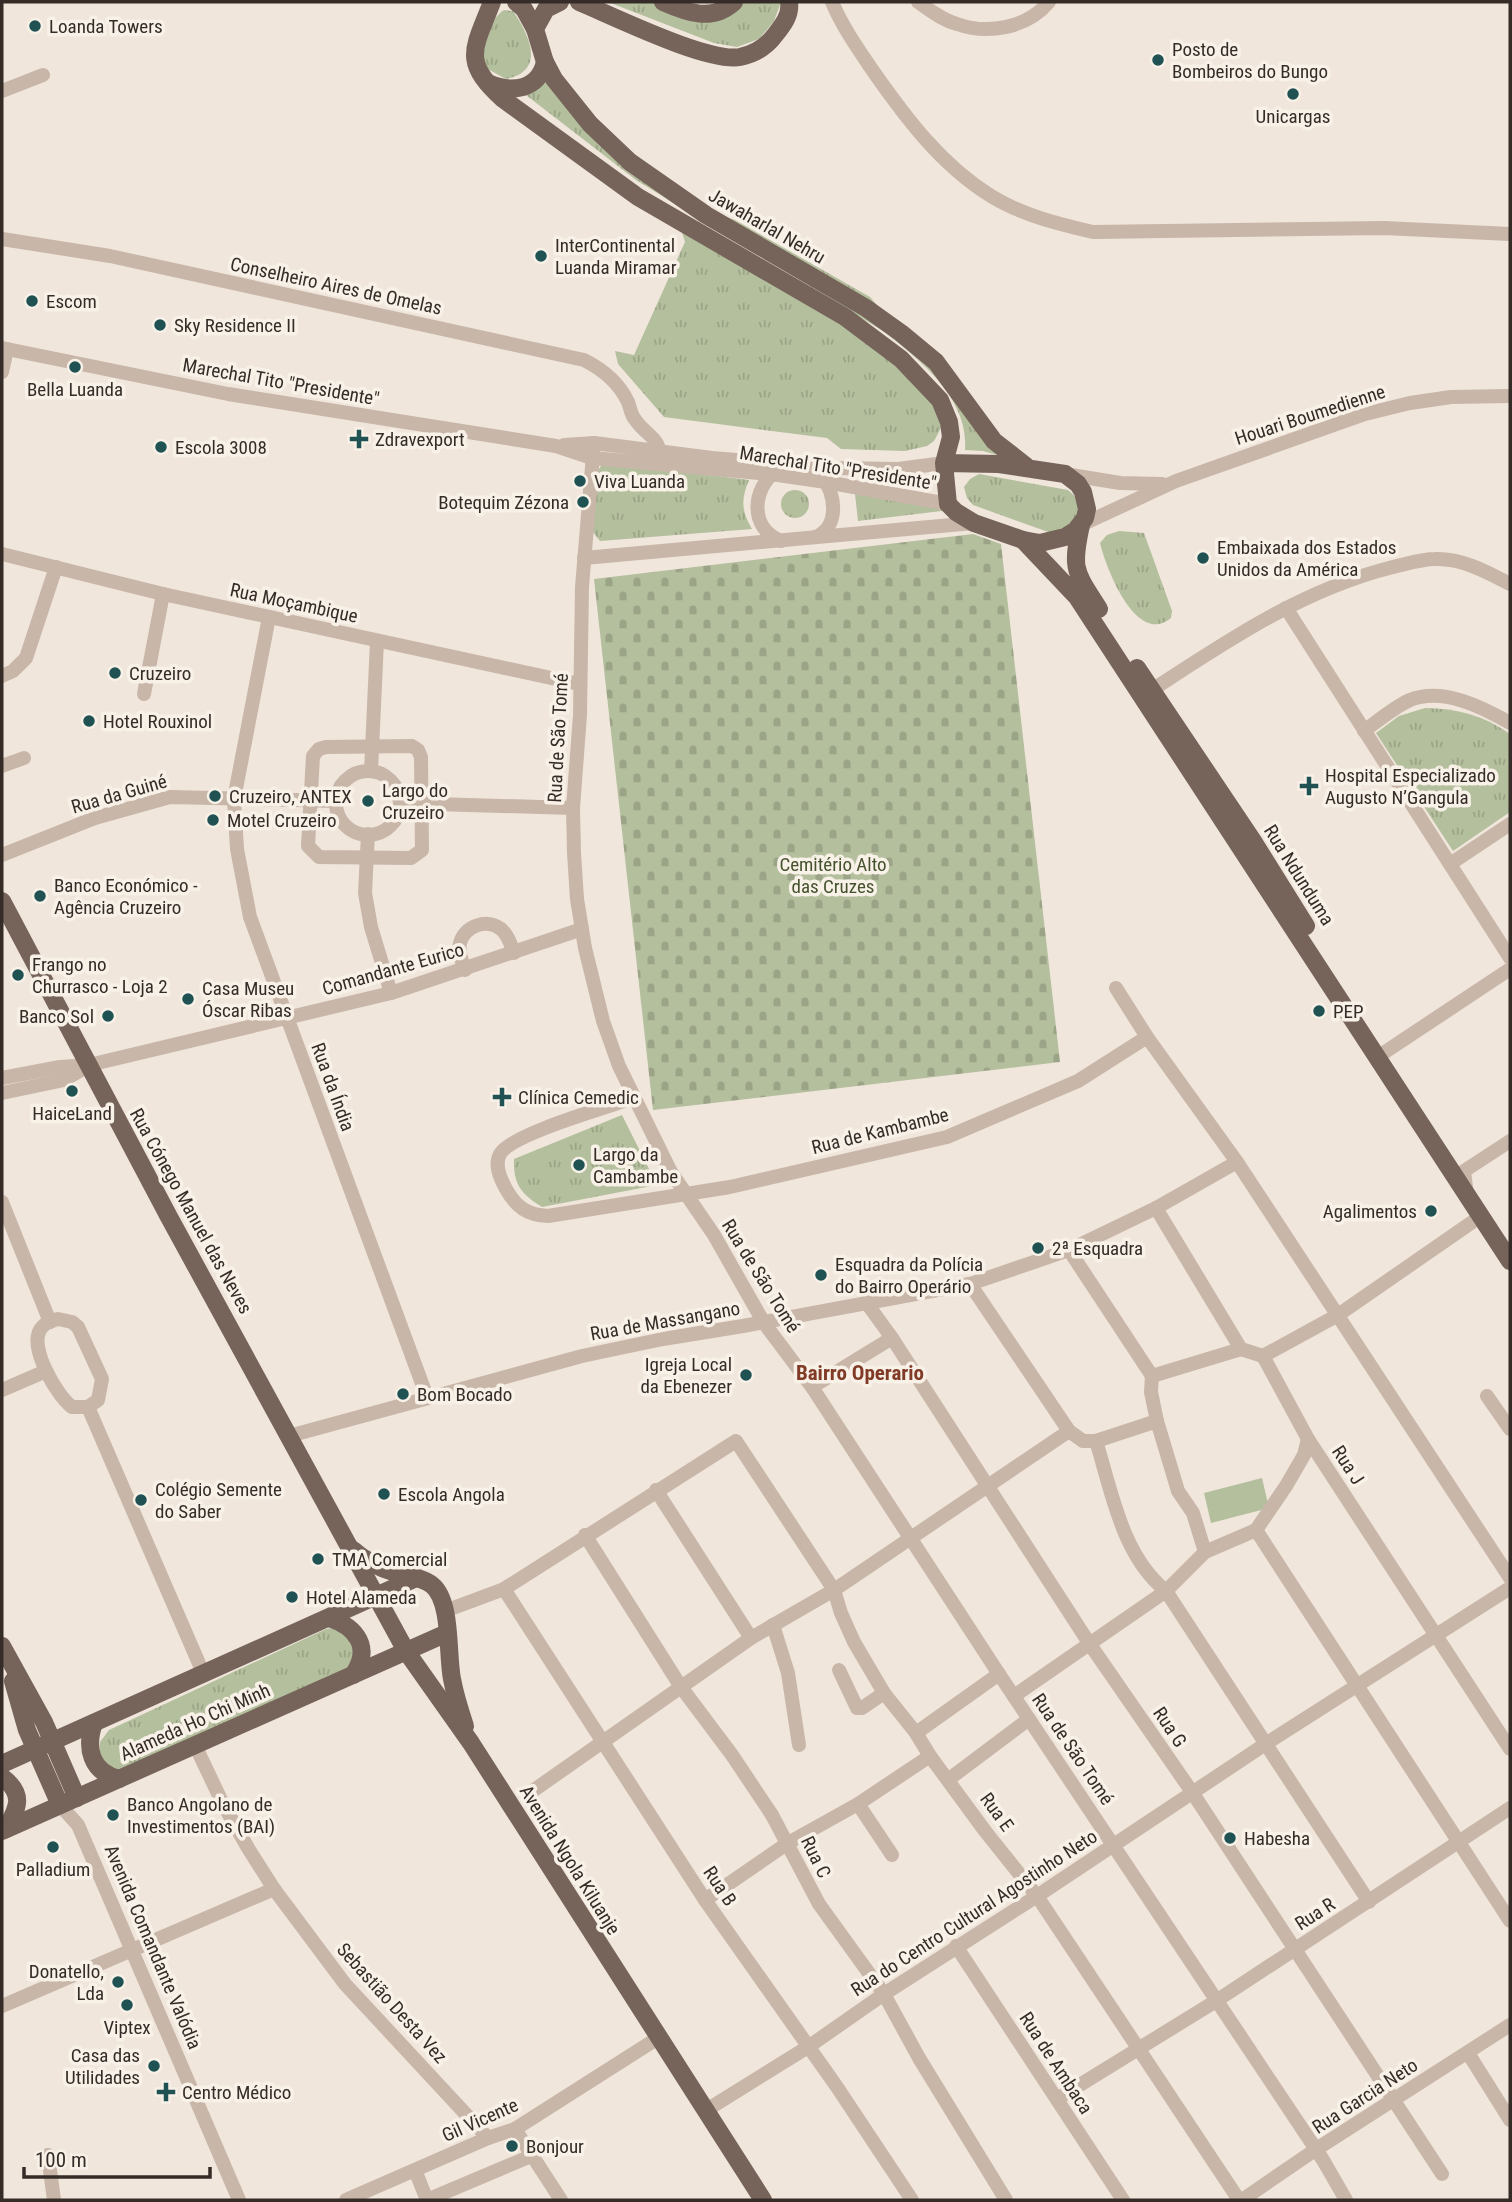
<svg xmlns="http://www.w3.org/2000/svg" width="1512" height="2202" font-family="'Roboto Condensed',sans-serif">
  <defs>
    <pattern id="grass-tufts" width="24" height="20" patternUnits="userSpaceOnUse" patternTransform="scale(1.75)"><rect width="24" height="20" fill="#b4bf9d"/><path d="M3 7l-1-3M5 7V3M7 7l1-3M15 17l-1-3M17 17v-4M19 17l1-3" fill="none" stroke="#9ba487"/></pattern>
    <pattern id="cemetery-stones" width="16" height="16" patternUnits="userSpaceOnUse" patternTransform="scale(1.75)"><rect width="16" height="16" fill="#b4bf9d"/><path d="M2 7V4a2 2 0 0 1 4 0v3zM10 15v-3a2 2 0 0 1 4 0v3z" fill="#9ba487"/></pattern>
  </defs>
  <rect width="100%" height="100%" fill="#f0e6dc"/>
  <!-- grass -->
  <g fill="url(#grass-tufts)">
    <path d="M608 2H655L697 19 742 2H781L774 21 759 39 737 47 714 43Z"/>
    <path d="M504 10 513 11C530 36 546 71 506 79L484 67C482 48 488 20 504 10Z"/>
    <path d="M544 70 590 129 904 341 931 367 1001 456 983 451 965 450C969 398 920 360 883 331L636 180 522 92Z"/>
    <path d="M719 215 735 220 870 297 881 310Z"/>
    <path d="M681 229 833 313 925 390 941 418V428L934 441 927 446 905 451 841 449 827 438 664 417 618 364 615 351 634 355 685 242Z"/>
    <path d="M605 462 749 480C741 499 741 511 752 529L600 541 592 531 597 471Z"/>
    <path d="M979 474 1068 490 1078 499 1080 514 1070 529 1051 533 973 505 967 498 964 487 970 479Z"/>
    <circle cx="795" cy="504" r="14"/>
    <path d="M855 494 950 510 858 521Z"/>
    <path d="M1119 531 1144 533 1172 611 1171 618C1136 647 1106 568 1100 543L1107 535Z"/>
    <path d="M1425 708C1456 708 1485 716 1510 734V812L1453 851 1376 733 1399 716Z"/>
    <path d="M622 1115 657 1185 542 1207C521 1194 513 1184 514 1159Z"/>
    <path d="M334 1628 346 1634 354 1651 350 1664 344 1671 119 1771C105 1767 98 1756 100 1742L109 1730 326 1629Z"/>
  </g>
  <!-- cemetery -->
  <path fill="url(#cemetery-stones)" d="M973 534 1001 544 1060 1062 653 1110 594 579Z"/>
  <!-- pitch -->
  <path fill="#b4bf9d" d="M1262 1478 1269 1508 1211 1523 1204 1493Z"/>
  <g fill="none" stroke-linecap="round" stroke-linejoin="round">
    <!-- minor -->
    <g stroke="#c8b6a8" stroke-width="14">
      <path d="M832 2C842 26 858 49 873 71 906 118 941 165 991 196 1022 215 1058 224 1093 232L1384 228 1510 234"/>
      <path d="M918 2C930 10 942 20 957 24 988 35 1027 28 1049 2"/>
      <path d="M2 91 43 75"/>
      <path d="M2 239 110 256 584 360C602 369 619 383 628 402 630 407 631 414 634 418 647 438 661 435 661 464"/>
      <path d="M2 348 228 394 556 446 592 458 771 474 826 482 948 504"/>
      <path d="M2 372 7 349"/>
      <path d="M594 443 582 587 580 715 573 808 574 853 577 899 585 948 603 1021 619 1066 671 1172 714 1235 764 1323 812 1387 997 1671 1323 2160 1346 2200"/>
      <path d="M564 445 594 443 712 458 831 468 898 469 944 463"/>
      <path d="M776 471C752 489 749 528 781 541"/>
      <path d="M1065 474 1120 483 1162 484"/>
      <path d="M1081 525 1176 481 1365 414 1410 403 1451 397 1510 396"/>
      <path d="M815 537C840 528 836 493 822 477"/>
      <path d="M2 554 163 594 579 684"/>
      <path d="M584 558 974 523"/>
      <path d="M1286 608 1510 958"/>
      <path d="M269 617 234 799 237 849 250 917 427 1397"/>
      <path d="M2 676 13 671 26 658 56 567"/>
      <path d="M1152 690C1228 640 1304 589 1393 567 1406 564 1422 559 1435 559 1462 558 1487 572 1510 584"/>
      <path d="M144 694 163 594"/>
      <path d="M1364 731C1378 721 1394 707 1410 700 1443 687 1482 707 1510 723"/>
      <path d="M412 746 418 750 421 757 422 850 411 858 319 857 308 846 313 756 319 749 326 747Z"/>
      <path d="M2 766 24 758"/>
      <path d="M371 771 377 641"/>
      <circle cx="368" cy="803" r="32"/>
      <path d="M400 803 573 808"/>
      <path d="M368 834 365 893 371 927 391 993"/>
      <path d="M2 855 95 818 170 797 336 801"/>
      <path d="M1450 864 1510 824"/>
      <path d="M465 970C462 962 458 952 460 943 465 926 486 918 501 929 508 935 511 945 514 953"/>
      <path d="M1116 988 1147 1037 1237 1162 1510 1578"/>
      <path d="M1385 1052 1510 969"/>
      <path d="M2 1078 60 1067 89 1065 391 993 582 929"/>
      <path d="M2 1093 64 1080 88 1066"/>
      <path d="M633 1098C608 1107 511 1134 500 1154 494 1165 500 1178 506 1189 516 1207 527 1215 548 1216L730 1187 947 1137 1078 1081 1147 1037"/>
      <path d="M1467 1195 1464 1171 1510 1141"/>
      <path d="M2 1202 50 1322"/>
      <path d="M1156 1208 1241 1349 1263 1356 1308 1439 1510 1749"/>
      <path d="M1069 1250 1152 1376"/>
      <path d="M970 1284 1069 1431"/>
      <path d="M866 1302 892 1338 1089 1643 1192 1792 1442 2174"/>
      <path d="M58 1319 72 1322 78 1327 102 1379 98 1400 88 1407H72C57 1396 29 1348 40 1330 44 1323 51 1321 58 1319Z"/>
      <path d="M1263 1356 1338 1315 1481 1216"/>
      <path d="M812 1387 892 1338"/>
      <path d="M2 1390 46 1371"/>
      <path d="M1487 1396 1510 1429"/>
      <path d="M88 1407 204 1675"/>
      <path d="M1157 1421 1178 1491 1193 1513 1205 1552"/>
      <path d="M289 1436 582 1356 663 1339 743 1326 970 1284 1069 1250 1156 1208 1237 1162"/>
      <path d="M1096 1441C1112 1492 1122 1556 1166 1591L1369 1902"/>
      <path d="M656 1490 751 1638"/>
      <path d="M1256 1530 1510 1921"/>
      <path d="M585 1535 681 1687 732 1755 772 1815 819 1904 884 1994 919 2058 1006 2200"/>
      <path d="M504 1589 705 1900 837 2087 912 2200"/>
      <path d="M445 1611 504 1589 736 1441 834 1590 841 1613 854 1642 884 1693 916 1733 930 1756 985 1831 1037 1896 1239 2200"/>
      <path d="M773 1625 788 1673 799 1745"/>
      <path d="M839 1670 857 1708H862L884 1693"/>
      <path d="M1014 1696 1166 1591 1205 1552 1256 1530 1286 1486 1304 1455 1308 1439"/>
      <path d="M916 1733 999 1674"/>
      <path d="M195 1745 223 1804 248 1848 274 1889 345 1984 488 2138"/>
      <path d="M949 1779 1029 1719"/>
      <path d="M534 1790 751 1638 834 1590 1069 1431 1083 1441H1096L1157 1421 1151 1392 1152 1376 1241 1349"/>
      <path d="M858 1804 892 1855"/>
      <path d="M60 1805 78 1825 239 2200"/>
      <path d="M705 1900 788 1843 858 1804 930 1756"/>
      <path d="M956 1946 1123 2200"/>
      <path d="M2 2006 274 1889"/>
      <path d="M1468 2053 1510 2120"/>
      <path d="M1057 2099 1216 2001 1510 1808"/>
      <path d="M705 2111 808 2047 884 1994 1037 1896 1267 1743 1510 1588"/>
      <path d="M515 2129 561 2200"/>
      <path d="M48 2155 54 2200"/>
      <path d="M415 2170 427 2200"/>
      <path d="M346 2200 488 2138 515 2129 658 2038"/>
      <path d="M427 2200 531 2156"/>
      <path d="M1242 2200 1315 2150 1510 2025"/>
    </g>
    <!-- major -->
    <g stroke="#76635a" stroke-width="18">
      <path d="M492 2C474 49 461 61 503 99L638 197 845 317 901 359 940 400 949 422 951 437 944 463 948 504 956 512 974 523 1023 540 1040 543 1065 537 1076 530 1085 518 1087 509 1083 492 1078 484 1065 474 999 464 944 463"/>
      <path d="M516 2 524 9 535 29"/>
      <path d="M560 2 546 9 535 29 545 62 554 79 590 124 630 162 706 215 866 308 901 333 936 362 994 441 1026 466"/>
      <path d="M579 2C613 16 708 63 740 57 754 54 767 46 775 35 783 25 791 15 789 2"/>
      <path d="M663 2C688 13 712 22 734 2"/>
      <path d="M488 83C511 93 538 91 545 62"/>
      <path d="M1081 525C1071 570 1075 571 1099 609"/>
      <path d="M1023 540 1077 597 1510 1261"/>
      <path d="M1137 668 1253 841 1306 926"/>
      <path d="M2 901 169 1217 406 1651 471 1743 763 2200"/>
      <path d="M353 1550C365 1561 380 1568 396 1573 407 1576 422 1577 432 1585 452 1601 447 1654 452 1679 455 1695 460 1711 465 1726"/>
      <path d="M329 1618C357 1627 372 1648 353 1675"/>
      <path d="M2 1646 44 1722 77 1798"/>
      <path d="M13 1681 27 1730 60 1805"/>
      <path d="M94 1723C85 1748 91 1772 119 1779"/>
      <path d="M2 1764 416 1578"/>
      <path d="M2 1777C25 1794 18 1808 6 1829"/>
      <path d="M2 1831 447 1633"/>
    </g>
  </g>
  <!-- markers -->
  <g fill="#205254" stroke="#f8f1e8" stroke-width="2.5">
    <circle cx="35" cy="26" r="7"/>
    <circle cx="1158" cy="60" r="7"/>
    <circle cx="1293" cy="94" r="7"/>
    <circle cx="541" cy="256" r="7"/>
    <circle cx="32" cy="301" r="7"/>
    <circle cx="160" cy="325" r="7"/>
    <circle cx="75" cy="367" r="7"/>
    <path d="M355.5 428.5h7v7h7v7h-7v7h-7v-7h-7v-7h7z"/>
    <circle cx="161" cy="447" r="7"/>
    <circle cx="580" cy="481" r="7"/>
    <circle cx="583" cy="502" r="7"/>
    <circle cx="1203" cy="558" r="7"/>
    <circle cx="115" cy="673" r="7"/>
    <circle cx="89" cy="721" r="7"/>
    <path d="M1305.5 775.5h7v7h7v7h-7v7h-7v-7h-7v-7h7z"/>
    <circle cx="215" cy="796" r="7"/>
    <circle cx="368" cy="801" r="7"/>
    <circle cx="213" cy="820" r="7"/>
    <circle cx="40" cy="896" r="7"/>
    <circle cx="18" cy="975" r="7"/>
    <circle cx="188" cy="999" r="7"/>
    <circle cx="1319" cy="1011" r="7"/>
    <circle cx="108" cy="1016" r="7"/>
    <circle cx="72" cy="1091" r="7"/>
    <path d="M498.5 1086.5h7v7h7v7h-7v7h-7v-7h-7v-7h7z"/>
    <circle cx="579" cy="1165" r="7"/>
    <circle cx="1431" cy="1211" r="7"/>
    <circle cx="1038" cy="1248" r="7"/>
    <circle cx="821" cy="1275" r="7"/>
    <circle cx="746" cy="1375" r="7"/>
    <circle cx="403" cy="1394" r="7"/>
    <circle cx="384" cy="1494" r="7"/>
    <circle cx="141" cy="1500" r="7"/>
    <circle cx="318" cy="1559" r="7"/>
    <circle cx="292" cy="1597" r="7"/>
    <circle cx="113" cy="1815" r="7"/>
    <circle cx="1230" cy="1838" r="7"/>
    <circle cx="53" cy="1847" r="7"/>
    <circle cx="118" cy="1982" r="7"/>
    <circle cx="127" cy="2005" r="7"/>
    <circle cx="154" cy="2066" r="7"/>
    <path d="M162.5 2081.5h7v7h7v7h-7v7h-7v-7h-7v-7h7z"/>
    <circle cx="512" cy="2146" r="7"/>
  </g>
  <g text-anchor="middle" dominant-baseline="central" stroke-width="7" stroke-linejoin="round" paint-order="stroke">
    <!-- poi labels -->
    <g font-size="19" fill="#352c28" stroke="#f8f1e8" text-anchor="start">
      <text x="49" y="26">Loanda Towers</text>
      <text x="1172" y="49">Posto de<tspan x="1172" dy="22">Bombeiros do Bungo</tspan></text>
      <text x="1293" y="116" text-anchor="middle">Unicargas</text>
      <text x="555" y="245">InterContinental<tspan x="555" dy="22">Luanda Miramar</tspan></text>
      <text x="46" y="301">Escom</text>
      <text x="174" y="325">Sky Residence II</text>
      <text x="75" y="389" text-anchor="middle">Bella Luanda</text>
      <text x="375" y="439">Zdravexport</text>
      <text x="175" y="447">Escola 3008</text>
      <text x="594" y="481">Viva Luanda</text>
      <text x="569" y="502" text-anchor="end">Botequim Zézona</text>
      <text x="1217" y="547">Embaixada dos Estados<tspan x="1217" dy="22">Unidos da América</tspan></text>
      <text x="129" y="673">Cruzeiro</text>
      <text x="103" y="721">Hotel Rouxinol</text>
      <text x="1325" y="775">Hospital Especializado<tspan x="1325" dy="22">Augusto N’Gangula</tspan></text>
      <text x="382" y="790">Largo do<tspan x="382" dy="22">Cruzeiro</tspan></text>
      <text x="229" y="796">Cruzeiro, ANTEX</text>
      <text x="227" y="820">Motel Cruzeiro</text>
      <text x="54" y="885">Banco Económico -<tspan x="54" dy="22">Agência Cruzeiro</tspan></text>
      <text x="32" y="964">Frango no<tspan x="32" dy="22">Churrasco - Loja 2</tspan></text>
      <text x="202" y="988">Casa Museu<tspan x="202" dy="22">Óscar Ribas</tspan></text>
      <text x="1333" y="1011">PEP</text>
      <text x="94" y="1016" text-anchor="end">Banco Sol</text>
      <text x="518" y="1097">Clínica Cemedic</text>
      <text x="72" y="1113" text-anchor="middle">HaiceLand</text>
      <text x="593" y="1154">Largo da<tspan x="593" dy="22">Cambambe</tspan></text>
      <text x="1417" y="1211" text-anchor="end">Agalimentos</text>
      <text x="1052" y="1248">2ª Esquadra</text>
      <text x="835" y="1264">Esquadra da Polícia<tspan x="835" dy="22">do Bairro Operário</tspan></text>
      <text x="732" y="1364" text-anchor="end">Igreja Local<tspan x="732" dy="22">da Ebenezer</tspan></text>
      <text x="417" y="1394">Bom Bocado</text>
      <text x="155" y="1489">Colégio Semente<tspan x="155" dy="22">do Saber</tspan></text>
      <text x="398" y="1494">Escola Angola</text>
      <text x="332" y="1559">TMA Comercial</text>
      <text x="306" y="1597">Hotel Alameda</text>
      <text x="127" y="1804">Banco Angolano de<tspan x="127" dy="22">Investimentos (BAI)</tspan></text>
      <text x="1244" y="1838">Habesha</text>
      <text x="53" y="1869" text-anchor="middle">Palladium</text>
      <text x="104" y="1971" text-anchor="end">Donatello,<tspan x="104" dy="22">Lda</tspan></text>
      <text x="127" y="2027" text-anchor="middle">Viptex</text>
      <text x="140" y="2055" text-anchor="end">Casa das<tspan x="140" dy="22">Utilidades</tspan></text>
      <text x="182" y="2092">Centro Médico</text>
      <text x="526" y="2146">Bonjour</text>
    </g>
    <!-- street labels -->
    <g font-size="19" fill="#352c28" stroke="#f8f1e8">
      <text transform="translate(767 226) rotate(30)">Jawaharlal Nehru</text>
      <text transform="translate(336 286) rotate(12)">Conselheiro Aires de Omelas</text>
      <text transform="translate(281 382) rotate(10)">Marechal Tito "Presidente"</text>
      <text transform="translate(1310 415) rotate(-18)">Houari Boumedienne</text>
      <text transform="translate(838 468) rotate(9)">Marechal Tito "Presidente"</text>
      <text transform="translate(294 603) rotate(12)">Rua Moçambique</text>
      <text transform="translate(558 738) rotate(-87)">Rua de São Tomé</text>
      <text transform="translate(119 794) rotate(-16)">Rua da Guiné</text>
      <text transform="translate(1299 875) rotate(58)">Rua Ndunduma</text>
      <text transform="translate(393 969) rotate(-16)">Comandante Eurico</text>
      <text transform="translate(333 1087) rotate(70)">Rua da Índia</text>
      <text transform="translate(880 1131) rotate(-14)">Rua de Kambambe</text>
      <text transform="translate(191 1211) rotate(61)">Rua Cónego Manuel das Neves</text>
      <text transform="translate(761 1276) rotate(58)">Rua de São Tomé</text>
      <text transform="translate(665 1321) rotate(-10)">Rua de Massangano</text>
      <text transform="translate(1348 1465) rotate(57)">Rua J</text>
      <text transform="translate(195 1722) rotate(-24)">Alameda Ho Chi Minh</text>
      <text transform="translate(1170 1727) rotate(56)">Rua G</text>
      <text transform="translate(1073 1749) rotate(56)">Rua de São Tomé</text>
      <text transform="translate(997 1812) rotate(54)">Rua E</text>
      <text transform="translate(816 1857) rotate(64)">Rua C</text>
      <text transform="translate(570 1860) rotate(58)">Avenida Ngola Kiluanje</text>
      <text transform="translate(720 1886) rotate(56)">Rua B</text>
      <text transform="translate(974 1913) rotate(-33)">Rua do Centro Cultural Agostinho Neto</text>
      <text transform="translate(1315 1914) rotate(-33)">Rua R</text>
      <text transform="translate(153 1947) rotate(67)">Avenida Comandante Valódia</text>
      <text transform="translate(392 2003) rotate(48)">Sebastião Desta Vez</text>
      <text transform="translate(1056 2063) rotate(57)">Rua de Ambaca</text>
      <text transform="translate(1365 2096) rotate(-33)">Rua Garcia Neto</text>
      <text transform="translate(480 2120) rotate(-24)">Gil Vicente</text>
    </g>
    <!-- park labels -->
    <g font-size="19" fill="#45522d" stroke="#f8f1e8">
      <text x="833" y="864">Cemitério Alto<tspan x="833" dy="22">das Cruzes</tspan></text>
    </g>
    <!-- neighbourhood labels -->
    <g font-size="21" font-weight="bold" fill="#803a26" stroke="#f8f1e8">
      <text x="860" y="1373">Bairro Operario</text>
    </g>
  </g>
  <!-- border -->
  <rect width="1512" height="2202" fill="none" stroke="#352c28" stroke-width="7"/>
  <!-- scale -->
  <path d="M24 2167v10h186v-10" fill="none" stroke="#352c28" stroke-width="3.5"/>
  <text x="35" y="2167" font-size="21" fill="#352c28" stroke="#f8f1e8" stroke-width="5" paint-order="stroke">100 m</text>
</svg>
